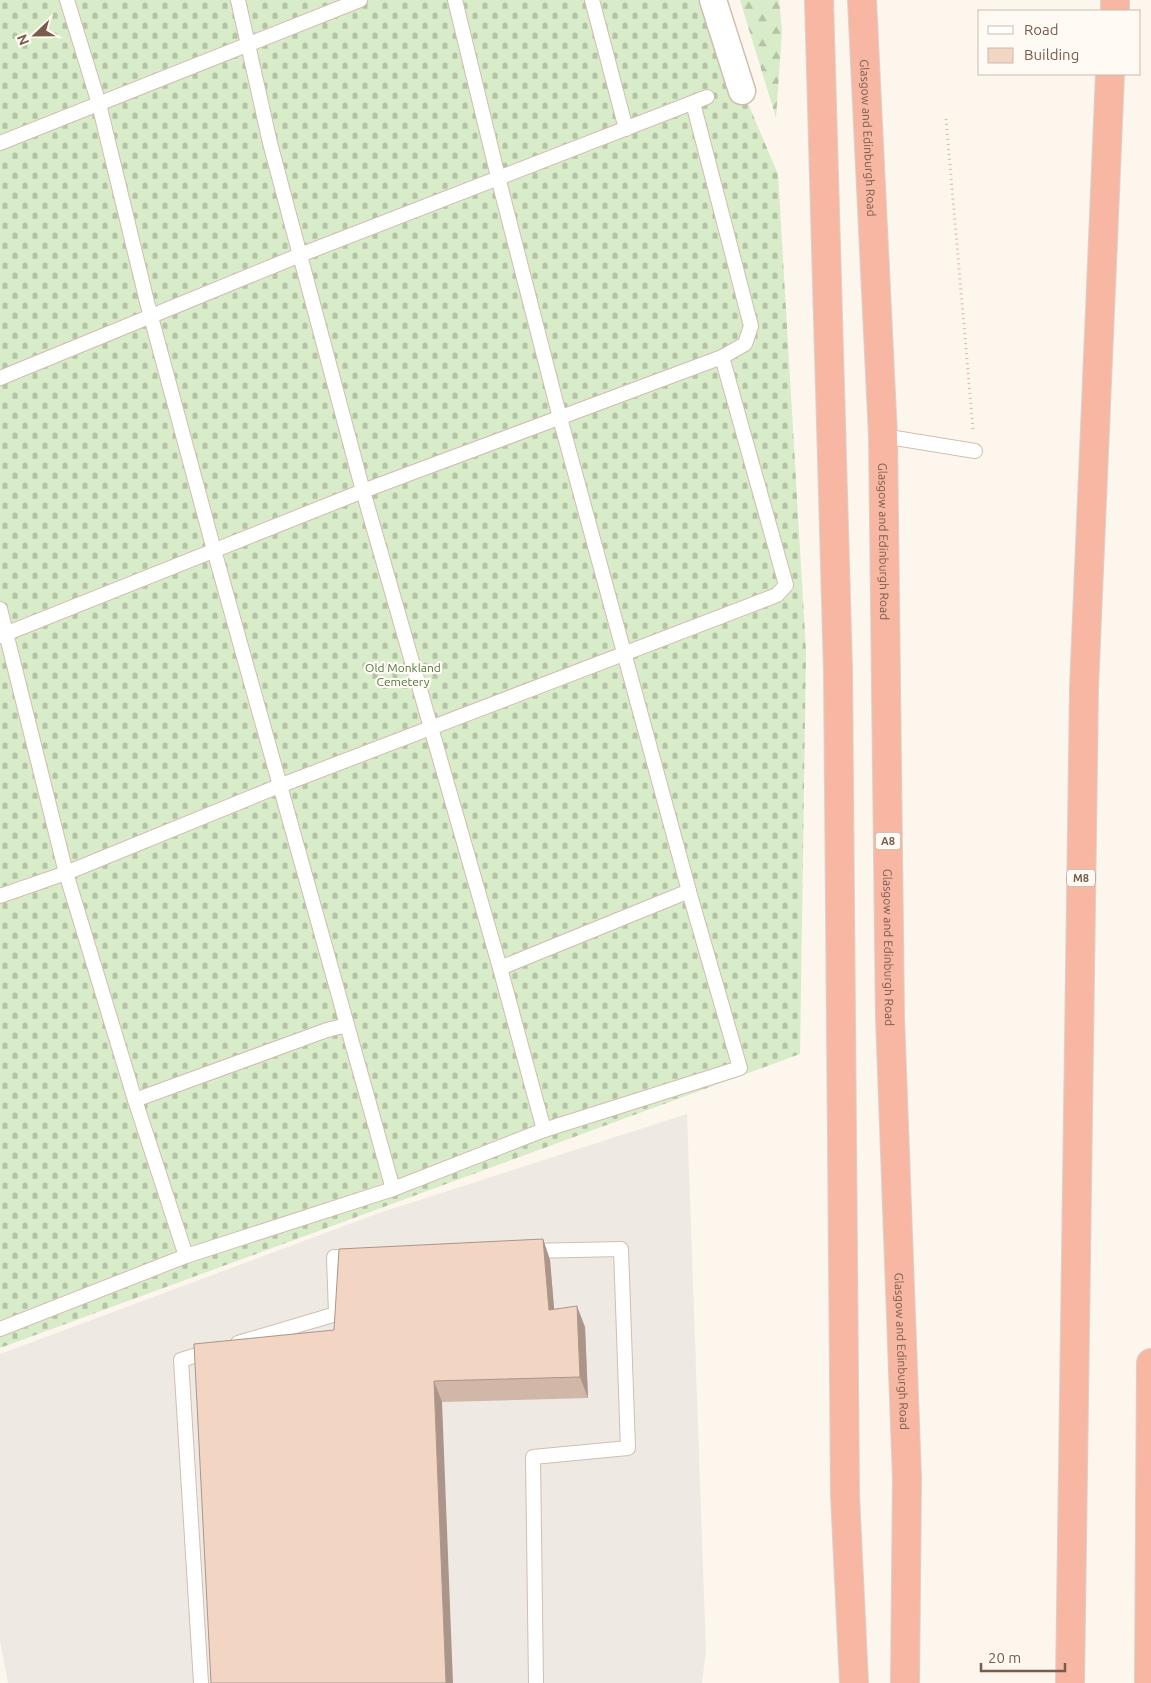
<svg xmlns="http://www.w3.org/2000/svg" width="1151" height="1683" font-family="Ubuntu,sans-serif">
  <defs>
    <pattern id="forest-firs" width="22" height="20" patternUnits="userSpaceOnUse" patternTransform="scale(1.25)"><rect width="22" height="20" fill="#d8ecc9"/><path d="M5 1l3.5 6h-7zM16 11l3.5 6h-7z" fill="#b4c2a5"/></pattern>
    <pattern id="cemetery-stones" width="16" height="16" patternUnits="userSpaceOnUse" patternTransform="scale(1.25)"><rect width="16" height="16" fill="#d8ecc9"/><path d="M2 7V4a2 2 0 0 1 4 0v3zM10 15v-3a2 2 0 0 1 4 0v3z" fill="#b4c2a5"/></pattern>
  </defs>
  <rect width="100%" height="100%" fill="#fdf6ec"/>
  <!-- industrial -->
  <path fill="#efe9e4" d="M687 1114 706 1651 702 1683H8L0 1641V1354L379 1213Z"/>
  <!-- forest -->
  <path fill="url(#forest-firs)" d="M740 0H779L782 31 776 118Z"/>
  <!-- cemetery -->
  <path fill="url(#cemetery-stones)" d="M0 0H704L778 174 806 651 800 1054 0 1348Z"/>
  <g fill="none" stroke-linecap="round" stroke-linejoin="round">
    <defs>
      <g id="lane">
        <path d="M67 0 99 104 147 302 214 550 393 1189 544 1130 740 1068 688 888"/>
        <path d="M238 0 270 143 363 491 500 968 544 1130"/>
        <path d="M455 0 500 185 560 418 689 891 500 968"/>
        <path d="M592 0 626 129"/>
        <path d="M693 103 751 326 745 344 722 357"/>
        <path d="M0 143 360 0"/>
        <path d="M0 378 300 255 707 97"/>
        <path d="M883 436 975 451"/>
        <path d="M0 609 66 873 135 1100 186 1256"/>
        <path d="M0 636 363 491 722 357 786 585 777 595 279 786 66 873 0 896"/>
        <path d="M135 1100 327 1030 347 1025"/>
        <path d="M528 1251 621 1249 628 1448 533 1457 536 1683"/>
        <path d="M0 1329 186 1256 393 1189"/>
        <path d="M238 1343 336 1314 334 1257H357"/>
        <path d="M201 1683 181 1360 213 1350"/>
      </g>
      <path id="street" d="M713 0 742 91"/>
      <g id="highway">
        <path d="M819 0 838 670 845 1495 854 1683"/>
        <path id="s1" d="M862 0 883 436 890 1017 907 1479 905 1683"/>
        <path d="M1115 11V0"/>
        <path d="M1070 1683 1084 688 1110 74"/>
        <path d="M1149 1683 1151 1363"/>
      </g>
    </defs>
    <!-- lane casing -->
    <use href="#lane" stroke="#d1beb0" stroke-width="16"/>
    <!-- street casing -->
    <use href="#street" stroke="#d1beb0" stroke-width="29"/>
    <!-- highway casing -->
    <use href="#highway" stroke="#dad1cd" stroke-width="30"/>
    <!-- path -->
    <path stroke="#d9b8a5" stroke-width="3" stroke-dasharray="1 4" stroke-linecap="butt" d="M946 119 973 429"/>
    <!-- lane -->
    <use href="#lane" stroke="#fff" stroke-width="14"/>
    <!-- street -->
    <use href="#street" stroke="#fff" stroke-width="26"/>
    <!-- highway -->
    <use href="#highway" stroke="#f7b7a3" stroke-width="28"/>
  </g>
  <!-- wall -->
  <path fill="#d1b7a8" d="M543 1239 550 1260 554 1309 585 1327 588 1398 442 1402 334 1330Z"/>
  <!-- shaded-wall -->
  <g fill="#aa9588">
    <path d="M543 1239 550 1260 556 1331 549 1310Z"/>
    <path d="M577 1306 585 1327 588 1398 580 1377Z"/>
    <path d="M434 1381 442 1402 453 1683H446Z"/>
  </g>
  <!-- building -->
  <path fill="#f3d5c3" stroke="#aa9588" d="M543 1239 549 1310 577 1306 580 1377 434 1381 446 1683H211L194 1344 334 1330 339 1249Z"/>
  <g text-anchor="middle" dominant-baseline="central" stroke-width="4.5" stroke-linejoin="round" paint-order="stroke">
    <!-- shield labels -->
    <g fill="#fffaf3" stroke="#a28b7f" stroke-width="1">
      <rect x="875.5" y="832.5" width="25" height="17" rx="4"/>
      <rect x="1067" y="869.5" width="28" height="17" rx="4"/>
    </g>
    <g font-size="11" font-weight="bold" fill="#7a5c4d">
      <text x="888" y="841">A8</text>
      <text x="1081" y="878">M8</text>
    </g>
    <!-- street labels -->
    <g font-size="12" fill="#7a5c4d" stroke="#fffaf3">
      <text stroke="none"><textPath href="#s1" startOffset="138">Glasgow and Edinburgh Road</textPath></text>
      <text stroke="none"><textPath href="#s1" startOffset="542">Glasgow and Edinburgh Road</textPath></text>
      <text stroke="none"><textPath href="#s1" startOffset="948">Glasgow and Edinburgh Road</textPath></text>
      <text stroke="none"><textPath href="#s1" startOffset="1352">Glasgow and Edinburgh Road</textPath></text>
    </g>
    <!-- park labels -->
    <g font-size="12" fill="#537a41" stroke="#fffaf3">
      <text x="403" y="667">Old Monkland<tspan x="403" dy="14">Cemetery</tspan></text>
    </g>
  </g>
  <!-- legend -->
  <rect x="978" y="10" width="162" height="65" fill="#fffaf3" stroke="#cabbb1"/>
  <rect x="988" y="26" width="25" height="8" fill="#ffffff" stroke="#cabbb1"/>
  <text x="1024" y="35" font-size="15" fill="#7a5c4d">Road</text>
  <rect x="988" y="48" width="25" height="15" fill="#f3d5c3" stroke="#cabbb1"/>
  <text x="1024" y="60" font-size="15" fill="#7a5c4d">Building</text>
  <!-- north arrow -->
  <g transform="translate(35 35) rotate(248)" stroke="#fffaf3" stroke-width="4" paint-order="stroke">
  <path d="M0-4L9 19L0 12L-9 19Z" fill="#7a5c4d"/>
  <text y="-8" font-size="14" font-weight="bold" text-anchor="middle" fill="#7a5c4d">N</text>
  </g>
  <!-- scale -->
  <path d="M981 1663v8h84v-8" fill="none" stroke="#7a5c4d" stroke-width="2.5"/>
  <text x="988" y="1663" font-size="15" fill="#7a5c4d" stroke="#fffaf3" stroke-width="4" paint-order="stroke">20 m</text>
</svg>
